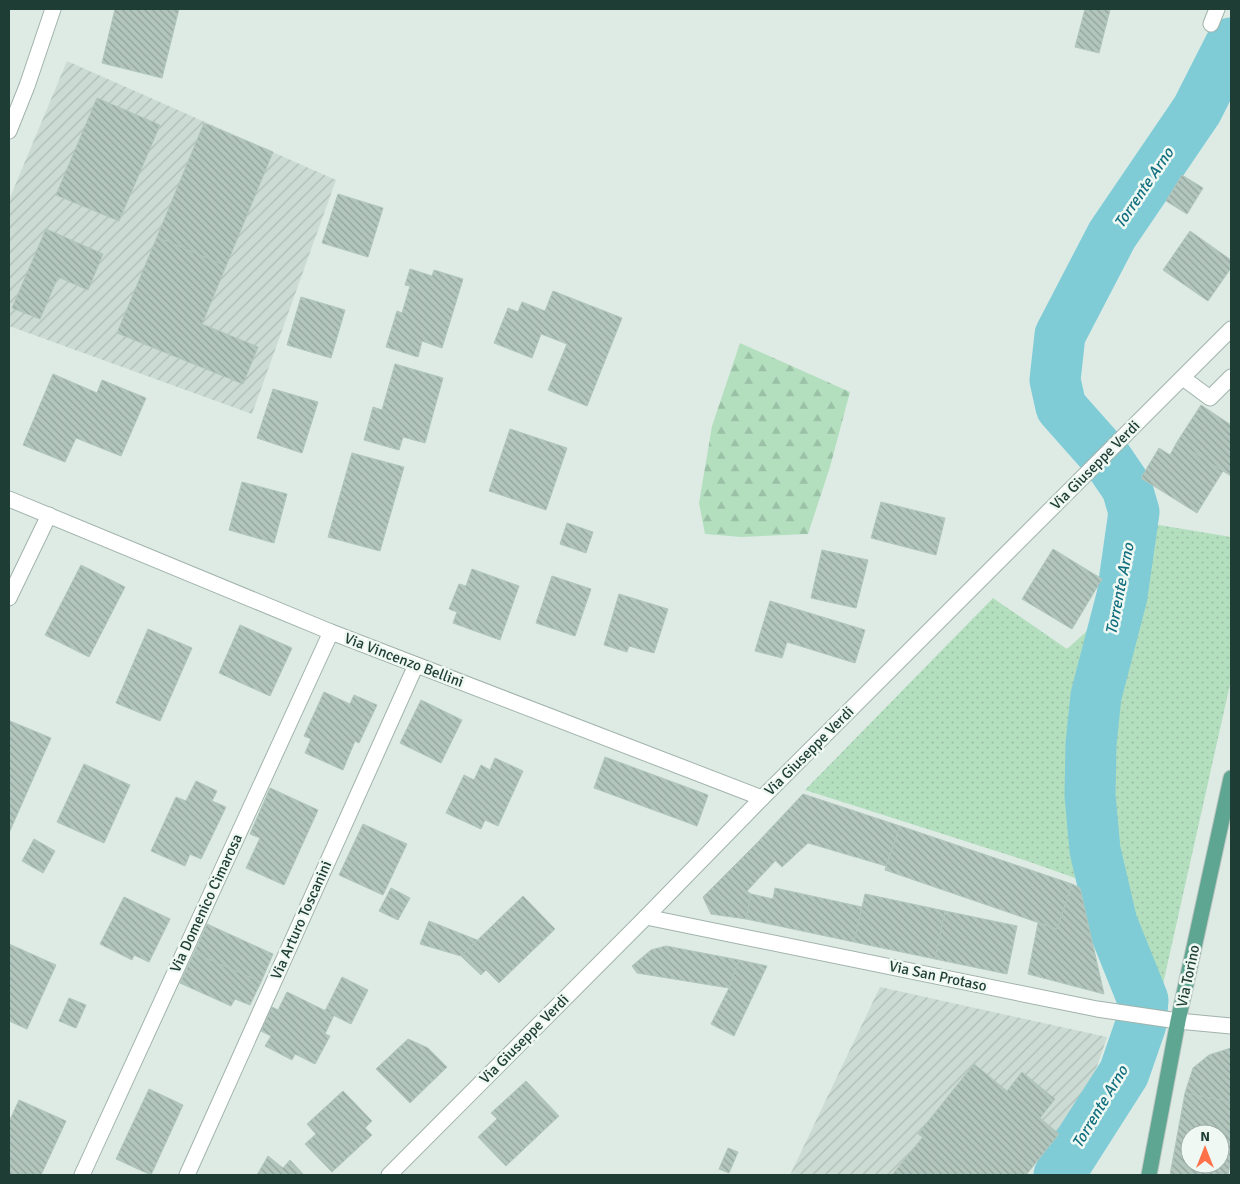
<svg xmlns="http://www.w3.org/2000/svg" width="1240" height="1184" font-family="Signika,sans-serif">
  <defs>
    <pattern id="industrial-furrows" width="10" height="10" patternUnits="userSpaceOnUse" patternTransform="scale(1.25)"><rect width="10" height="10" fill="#ccdbd4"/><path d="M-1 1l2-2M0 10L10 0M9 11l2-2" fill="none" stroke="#afbdb7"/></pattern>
    <pattern id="grass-dots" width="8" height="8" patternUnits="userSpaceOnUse" patternTransform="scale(1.25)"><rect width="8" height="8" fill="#b4dfbf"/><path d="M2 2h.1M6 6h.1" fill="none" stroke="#9ac0a5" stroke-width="1.8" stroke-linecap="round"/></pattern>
    <pattern id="forest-firs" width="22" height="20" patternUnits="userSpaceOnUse" patternTransform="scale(1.25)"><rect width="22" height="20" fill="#b4dfbf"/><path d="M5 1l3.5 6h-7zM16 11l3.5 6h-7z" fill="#9ac0a5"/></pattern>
    <pattern id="building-back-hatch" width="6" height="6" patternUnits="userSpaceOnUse" patternTransform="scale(1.25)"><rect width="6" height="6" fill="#b3c6be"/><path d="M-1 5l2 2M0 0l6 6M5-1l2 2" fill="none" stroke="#91a29b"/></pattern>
  </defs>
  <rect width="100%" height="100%" fill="#deebe5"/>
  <!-- industrial -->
  <g fill="url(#industrial-furrows)">
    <path d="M67 61 336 180 252 414 9 326V200Z"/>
    <path d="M880 987 1107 1037 1089 1090 1059 1134 1026 1175H790Z"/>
  </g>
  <!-- grass -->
  <path fill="url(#grass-dots)" d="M1147 523 1231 537V680L1159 1002 1117 996 1092 884 1027 861 805 790 993 598 1067 649 1099 620 1126 627Z"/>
  <!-- forest -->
  <path fill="url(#forest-firs)" d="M740 343 850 392 830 467 808 534 741 537 705 534 699 503 712 426Z"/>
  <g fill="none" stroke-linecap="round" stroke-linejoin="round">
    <!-- river -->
    <path stroke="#7fccd7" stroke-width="51" d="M1059 1175 1124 1073 1141 1024 1143 1000 1112 923 1095 850 1090 795 1091 744 1096 696 1122 596 1134 512 1127 488 1108 460 1061 407 1055 380 1060 335 1112 235 1197 110 1231 43"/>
  </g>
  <!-- building -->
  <g fill="url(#building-back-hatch)" stroke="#b0c6bc" fill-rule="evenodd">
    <path d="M115 9H179L162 78 102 63Z"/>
    <path d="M1085 9 1110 10 1099 53 1075 47Z"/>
    <path d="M97 98 160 125 119 221 56 195Z"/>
    <path d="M204 123 273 152 226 266 157 237Z"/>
    <path d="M1182 175 1203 188 1187 214 1166 201Z"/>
    <path d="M338 194 383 208 368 257 322 243Z"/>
    <path d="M46 229 103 254 88 290 58 277 40 319 12 308Z"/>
    <path d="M1190 231 1231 260V268L1208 301 1163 270Z"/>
    <path d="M157 237 226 266 202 324 258 347 243 384 117 333Z"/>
    <path d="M410 269 432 276 434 270 463 279 442 348 422 341 418 357 386 347 397 311 402 313 410 286 405 285Z"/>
    <path d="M553 291 622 318 587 406 548 390 567 344 541 334 532 358 494 343 508 308 518 312 522 302 545 311Z"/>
    <path d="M301 297 345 310 331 358 287 345Z"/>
    <path d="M395 364 443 378 425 443 403 437 399 450 364 440 373 407 382 410Z"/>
    <path d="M53 374 97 393 102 380 146 398 121 456 76 438 65 462 23 445Z"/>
    <path d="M273 389 318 402 302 453 257 438Z"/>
    <path d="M1201 405 1231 425V476L1177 442Z"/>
    <path d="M510 429 567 448 546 510 489 491Z"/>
    <path d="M1177 442 1223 471 1197 513 1141 478 1159 448 1170 455Z"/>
    <path d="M352 453 404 467 380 551 328 537Z"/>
    <path d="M242 482 287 494 274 543 229 530Z"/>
    <path d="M881 502 945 518 936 555 871 538Z"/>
    <path d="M567 523 593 532 586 553 560 544Z"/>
    <path d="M1053 549 1102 579 1072 629 1022 599Z"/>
    <path d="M822 550 868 560 856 608 811 598Z"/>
    <path d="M81 565 125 587 89 657 45 635Z"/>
    <path d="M472 569 519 586 500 640 453 623 457 612 449 609 459 584 466 586Z"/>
    <path d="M552 576 591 589 575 636 536 623Z"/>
    <path d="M619 594 668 609 654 653 629 646 627 652 604 645Z"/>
    <path d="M770 601 865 630 855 663 787 642 782 658 755 651Z"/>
    <path d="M240 625 292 648 270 696 219 673Z"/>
    <path d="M148 629 192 648 160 721 116 703Z"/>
    <path d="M324 692 350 704 354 695 377 705 359 743 355 741 343 770 305 753 311 739 304 736Z"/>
    <path d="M421 700 462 720 441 763 400 743Z"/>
    <path d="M10 721 51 738 9 833V724Z"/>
    <path d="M605 757 708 795 697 826 594 788Z"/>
    <path d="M495 758 523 771 498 826 485 820 481 829 446 813 464 775 474 780 481 765 490 770Z"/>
    <path d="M84 764 130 785 104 843 57 822Z"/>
    <path d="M196 781 217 791 212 801 226 807 201 859 190 854 185 866 151 851 176 797 186 801Z"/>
    <path d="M270 788 318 810 284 885 246 868 260 838 250 834Z"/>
    <path d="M803 794 900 826 886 866 808 843 782 867 757 843Z"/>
    <path d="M363 824 407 844 383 895 339 875Z"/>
    <path d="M900 826 1072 884 1057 929 885 870Z"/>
    <path d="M34 839 55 851 43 873 22 861Z"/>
    <path d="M757 843 776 860 747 891 751 894 746 919 711 914 703 897Z"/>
    <path d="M1072 884 1080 888 1104 994 1028 974 1038 923 1057 929Z"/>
    <path d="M391 888 410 898 398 920 379 911Z"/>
    <path d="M775 888 862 907 854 942 746 919 751 894 773 899Z"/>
    <path d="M865 894 945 911 935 959 854 942Z"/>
    <path d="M523 896 555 929 499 983 486 970 481 975 461 956Z"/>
    <path d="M124 897 170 919 149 962 134 955 132 960 100 944Z"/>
    <path d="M945 911 1017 926 1007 974 935 959Z"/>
    <path d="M429 921 477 940 461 956 420 944Z"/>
    <path d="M207 924 273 954 261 982 194 953Z"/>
    <path d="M9 944 56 965 27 1029 9 1021Z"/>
    <path d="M666 946 739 960 729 988 637 973 632 966 651 950Z"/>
    <path d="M194 953 261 982 250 1005 235 999 231 1006 180 983Z"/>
    <path d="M739 960 767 966 734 1036 711 1024 729 988Z"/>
    <path d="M342 977 368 990 351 1024 325 1011Z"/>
    <path d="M287 992 334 1015 325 1034 330 1036 315 1064 295 1054 292 1060 265 1046 271 1036 261 1031 272 1007 278 1010Z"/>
    <path d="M69 998 86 1005 76 1028 59 1021Z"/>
    <path d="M408 1039 428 1048 447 1067 410 1103 376 1069Z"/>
    <path d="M1231 1048V1102L1185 1093 1193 1068 1209 1055Z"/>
    <path d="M974 1064 1007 1091 1022 1072 1055 1099 1040 1118 1059 1134 1026 1175H892L923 1137 918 1134Z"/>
    <path d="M526 1081 559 1116 506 1166 478 1137 497 1119 491 1113Z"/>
    <path d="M149 1089 183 1105 151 1175 116 1159Z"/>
    <path d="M343 1091 372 1121 365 1128 372 1135 332 1172 305 1144 316 1134 307 1124Z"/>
    <path d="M1185 1093 1231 1102V1158L1228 1175H1170ZM1190 1134H1220V1164H1190Z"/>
    <path d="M19 1100 66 1121 41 1175H9V1122Z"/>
    <path d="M728 1148 738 1152 729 1173 719 1169Z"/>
    <path d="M268 1156 283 1168 290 1160 304 1175H257Z"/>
  </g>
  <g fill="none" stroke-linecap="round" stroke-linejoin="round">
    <defs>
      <path id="service" d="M1183 378 1210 398 1231 377"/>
      <g id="minor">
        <path d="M1211 24 1217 9"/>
        <path d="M9 131 27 86 53 9"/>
        <path d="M9 499 331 632 762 798"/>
        <path d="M9 598 49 515"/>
        <path d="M646 917 1097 1009 1178 1021"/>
        <path d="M82 1175 331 632"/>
        <path d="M187 1175 416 665"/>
      </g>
      <g id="tertiary">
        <path d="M1178 1021 1231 1026"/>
        <path d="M389 1175 646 917 762 798 1231 329"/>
      </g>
      <path id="primary" d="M1149 1175 1178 1021 1231 778"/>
    </defs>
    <!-- service casing -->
    <use href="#service" stroke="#a1b3ac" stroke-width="17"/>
    <!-- minor casing -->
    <use href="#minor" stroke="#a1b3ac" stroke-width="17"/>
    <!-- tertiary casing -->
    <use href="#tertiary" stroke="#a1b3ac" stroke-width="17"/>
    <!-- primary casing -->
    <use href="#primary" stroke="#bcc5c2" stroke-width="17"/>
    <!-- service -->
    <use href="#service" stroke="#fff" stroke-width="15"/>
    <!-- minor -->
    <use href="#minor" stroke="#fff" stroke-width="15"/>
    <!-- tertiary -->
    <use href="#tertiary" stroke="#fff" stroke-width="15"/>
    <!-- primary -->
    <use href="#primary" stroke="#5ea691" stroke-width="15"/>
  </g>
  <g text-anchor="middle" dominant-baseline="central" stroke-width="5" stroke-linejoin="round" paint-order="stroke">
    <!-- street labels -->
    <g font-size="15" fill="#1e3d34" stroke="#eff8f3">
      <text transform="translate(1095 465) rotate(-45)">Via Giuseppe Verdi</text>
      <text transform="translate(404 660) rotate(21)">Via Vincenzo Bellini</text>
      <text transform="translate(809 751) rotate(-45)">Via Giuseppe Verdi</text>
      <text transform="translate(206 903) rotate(-65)">Via Domenico Cimarosa</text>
      <text transform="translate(301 920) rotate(-66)">Via Arturo Toscanini</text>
      <text transform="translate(938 976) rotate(12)">Via San Protaso</text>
      <text transform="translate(1188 976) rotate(-78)">Via Torino</text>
      <text transform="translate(524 1039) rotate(-45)">Via Giuseppe Verdi</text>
    </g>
    <!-- water labels -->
    <g font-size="16" font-style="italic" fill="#126f7e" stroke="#eff8f3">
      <text transform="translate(1144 188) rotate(-56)">Torrente Arno</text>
      <text transform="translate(1120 589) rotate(-79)">Torrente Arno</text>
      <text transform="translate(1100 1107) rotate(-59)">Torrente Arno</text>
    </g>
  </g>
  <!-- border -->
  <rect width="1240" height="1184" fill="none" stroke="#1e3d34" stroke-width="20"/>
  <!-- north arrow -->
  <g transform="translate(1205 1149)"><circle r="24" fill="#eff8f3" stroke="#9bada7"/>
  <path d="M0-4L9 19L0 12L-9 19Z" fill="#ff7149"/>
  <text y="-8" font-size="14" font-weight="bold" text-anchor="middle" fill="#1e3d34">N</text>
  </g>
</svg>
